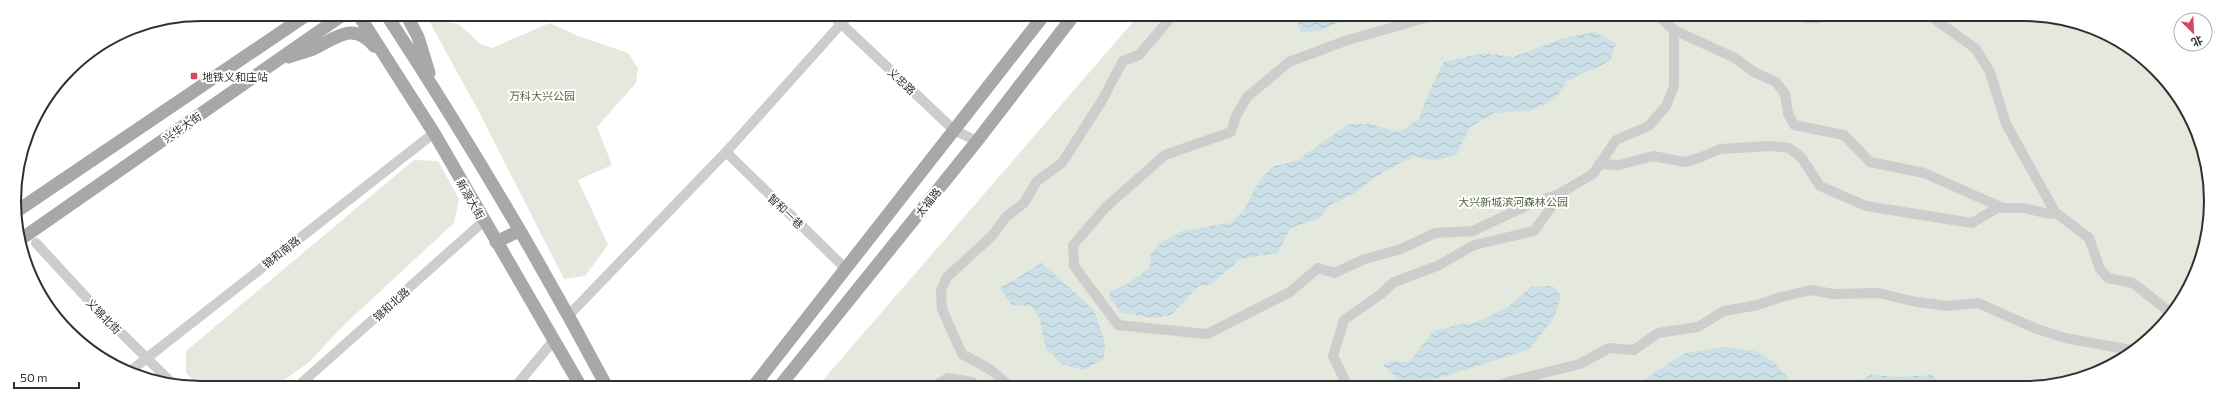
<svg xmlns="http://www.w3.org/2000/svg" width="2225" height="402" font-family="Commissioner,'Noto Sans SC',sans-serif">
  <defs>
    <pattern id="water-waves" width="16" height="10" patternUnits="userSpaceOnUse"><rect width="16" height="10" fill="#cbe0e6"/><path d="M0 5q4-4 8 0t8 0" fill="none" stroke="#afc0c6"/></pattern>
  </defs>
  <rect width="100%" height="100%" fill="#fff"/>
  <!-- green -->
  <g fill="#e4e8dd">
    <path d="M1139 15 2048 16 2117 39 2172 87 2205 152 2209 225 2192 284 2156 333 2096 374 2036 388 817 387Z"/>
    <path d="M428 19 459 24 480 44 492 48 550 23 578 36 628 53 638 68 636 83 597 127 612 165 578 180 608 245 585 276 564 279 478 110Z"/>
    <path d="M414 160 438 161 459 199 454 223 345 324 308 363 276 386H199L186 373V351Z"/>
  </g>
  <!-- water -->
  <g fill="url(#water-waves)">
    <path d="M1302 15H1376L1370 19 1352 16 1319 31 1301 33 1297 21Z"/>
    <path d="M1595 32 1616 43 1610 61 1567 81 1555 99 1530 111 1494 113 1470 127 1457 154 1434 161 1414 156 1375 177 1355 193 1328 206 1320 218 1290 228 1278 253 1240 259 1210 285H1200L1171 315 1153 318 1121 312 1109 297 1110 291 1128 283 1150 268 1151 254 1159 244 1182 231 1231 223 1244 210 1259 181 1272 167 1298 160 1348 124H1370L1399 132 1419 119 1431 88 1444 62 1483 53 1514 57 1560 39Z"/>
    <path d="M1042 263 1094 310 1105 343 1104 359 1083 370 1062 364 1046 349 1039 317 1032 306 1012 305 1000 288Z"/>
    <path d="M1553 286 1561 296 1554 318 1529 350 1435 379 1400 381 1383 365 1393 361 1409 362 1434 331 1462 324 1475 323 1509 306 1531 287Z"/>
    <path d="M1724 347 1755 351 1774 362 1795 387H1633L1685 353Z"/>
    <path d="M1871 375 1899 377 1932 375 1947 388 1847 387Z"/>
  </g>
  <g fill="none" stroke-linecap="round" stroke-linejoin="round">
    <!-- minor -->
    <g stroke="#cdcdcd" stroke-width="10">
      <path d="M832 15 954 130 977 141"/>
      <path d="M1435 15 1345 41 1289 62 1247 97 1236 116 1231 132 1165 155 1106 207 1073 245 1074 266 1118 325 1207 334 1290 292 1318 268 1334 273 1365 259 1401 249 1435 233 1473 231 1532 203 1557 195 1593 174 1616 140 1649 126 1666 106 1674 86V30"/>
      <path d="M1658 15 1674 30 1735 58 1754 72 1776 82 1785 94 1788 113 1794 125 1844 135 1870 162 1924 173 2003 208H2024L2049 214 2055 212"/>
      <path d="M1796 15C1805 18 1817 21 1826 15"/>
      <path d="M1929 15 1976 49 1990 72 2006 124 2055 212 2089 238 2100 269 2108 278 2133 283 2171 313"/>
      <path d="M726 152 846 269"/>
      <path d="M1599 164 1619 165 1653 156 1685 162 1699 158 1720 149 1770 146 1789 148 1801 157 1820 186 1866 206 1972 223 1999 207"/>
      <path d="M36 243 95 307 175 386"/>
      <path d="M569 315 726 152 849 15"/>
      <path d="M129 372 434 133"/>
      <path d="M297 387 484 221"/>
      <path d="M515 387 554 340"/>
      <path d="M932 387 948 378 972 382 978 387"/>
      <path d="M1011 387 991 370 962 354 942 309 941 290 947 277 992 236 1006 217 1024 203 1037 181 1062 163 1101 102 1123 61 1139 55 1173 15"/>
      <path d="M1351 387 1346 383 1333 356 1344 320 1381 294 1394 282 1437 266 1474 245 1534 231 1555 202 1557 195"/>
      <path d="M1495 387 1511 381 1580 364 1609 348 1634 350 1658 333 1698 327 1724 311 1758 305 1781 297 1811 290 1833 294 1879 293 1916 302 1949 306 1978 303 2037 329 2065 338 2131 350"/>
    </g>
    <!-- major -->
    <g stroke="#a8a8a8" stroke-width="13">
      <path d="M358 14 434 133 581 387"/>
      <path d="M386 14C465 135 539 259 607 387"/>
      <path d="M406 14 418 37 429 73"/>
      <path d="M289 57C297 54 306 52 313 49 335 39 353 20 374 46"/>
      <path d="M17 211 308 14"/>
      <path d="M21 239 344 14"/>
      <path d="M496 242 519 231"/>
      <path d="M753 387 1044 15"/>
      <path d="M779 387 977 141 1074 15"/>
    </g>
  </g>
  <!-- markers -->
  <rect fill="#d04864" stroke="#fff" stroke-width="1.5" x="190" y="72" width="8" height="8" rx="2"/>
  <g text-anchor="middle" dominant-baseline="central" stroke-width="4" stroke-linejoin="round" paint-order="stroke">
    <!-- poi labels -->
    <g font-size="11" fill="#303030" stroke="#fff" text-anchor="start">
      <text x="202" y="76">地铁义和庄站</text>
    </g>
    <!-- street labels -->
    <g font-size="11" fill="#303030" stroke="#fff">
      <text transform="translate(902 81) rotate(43)">义忠路</text>
      <text transform="translate(182 127) rotate(-35)">兴华大街</text>
      <text transform="translate(471 199) rotate(60)">新源大街</text>
      <text transform="translate(928 202) rotate(-51)">太福路</text>
      <text transform="translate(786 211) rotate(44)">智和一巷</text>
      <text transform="translate(281 252) rotate(-38)">锦和南路</text>
      <text transform="translate(391 304) rotate(-42)">锦和北路</text>
      <text transform="translate(104 316) rotate(46)">义锦北街</text>
    </g>
    <!-- park labels -->
    <g font-size="11" fill="#586642" stroke="#fff">
      <text x="542" y="95">万科大兴公园</text>
      <text x="1513" y="201">大兴新城滨河森林公园</text>
    </g>
  </g>
  <!-- crop -->
  <path d="M0 0H2225V402H0ZM201 21H2024A180 180 0 0 1 2204 201V201A180 180 0 0 1 2024 381H201A180 180 0 0 1 21 201V201A180 180 0 0 1 201 21Z" fill="#fff" fill-rule="evenodd"/>
  <path fill="none" stroke="#303030" stroke-width="2" d="M201 21H2024A180 180 0 0 1 2204 201V201A180 180 0 0 1 2024 381H201A180 180 0 0 1 21 201V201A180 180 0 0 1 201 21Z"/>
  <!-- north arrow -->
  <g transform="translate(2193 32) rotate(156)"><circle r="19" fill="#ffffff" stroke="#acacac"/>
  <path d="M0-3L7 15L0 10L-7 15Z" fill="#d04864"/>
  <text y="-6" font-size="11" font-weight="bold" text-anchor="middle" fill="#303030">北</text>
  </g>
  <!-- scale -->
  <path d="M14 382v6h65v-6" fill="none" stroke="#303030" stroke-width="2"/>
  <text x="20" y="382" font-size="12" fill="#303030" stroke="#ffffff" stroke-width="3" paint-order="stroke">50 m</text>
</svg>
